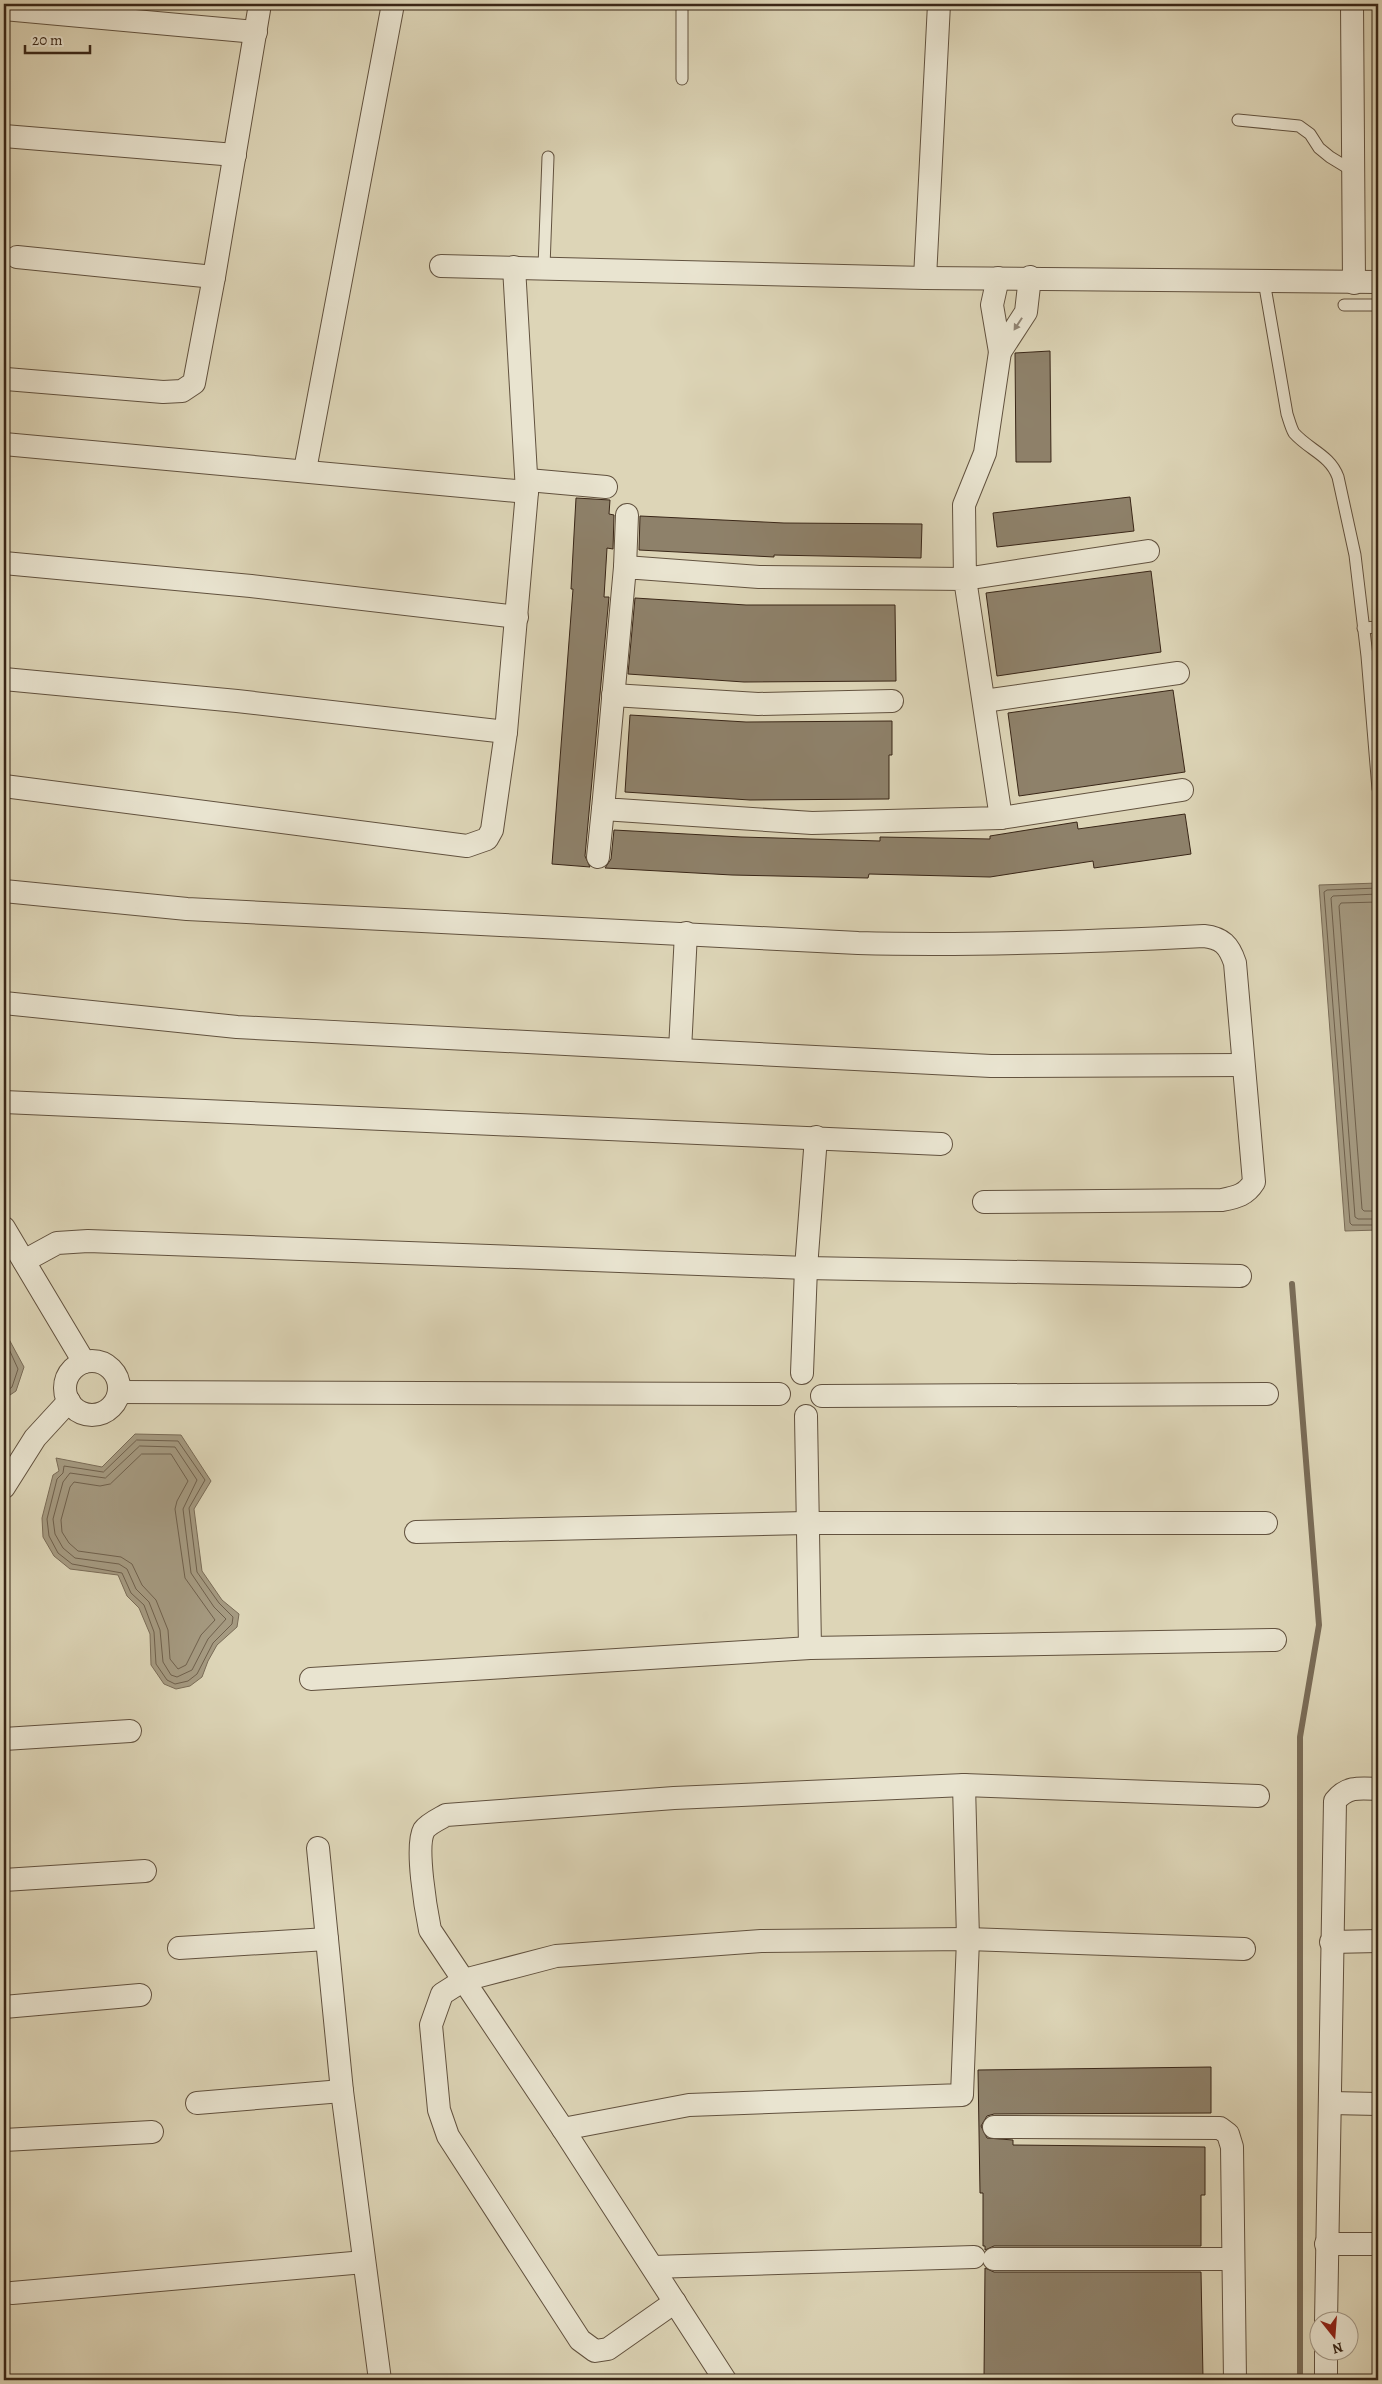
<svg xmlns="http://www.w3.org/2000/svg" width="1382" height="2384" font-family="Alegreya,serif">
  <rect width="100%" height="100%" fill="#ddd5b7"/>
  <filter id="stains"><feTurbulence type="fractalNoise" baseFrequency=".004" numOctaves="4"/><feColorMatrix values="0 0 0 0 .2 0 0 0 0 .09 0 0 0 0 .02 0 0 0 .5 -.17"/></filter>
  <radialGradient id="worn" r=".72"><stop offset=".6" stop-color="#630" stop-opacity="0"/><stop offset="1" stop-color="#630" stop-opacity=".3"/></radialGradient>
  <!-- water -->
  <g fill="#a59a81" stroke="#7a6c57">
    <path d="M1378 883V1230L1345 1231 1319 885Z"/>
    <path d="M4 1330 24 1367 16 1391 4 1399Z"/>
    <path d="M135 1434 181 1435 211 1481 194 1509 202 1571 222 1600 239 1614 237 1627 217 1645 208 1661 202 1677 190 1686 176 1689 164 1684 151 1665 150 1634 139 1608 127 1596 118 1575 70 1569 54 1556 43 1537 42 1518 53 1475 59 1471 56 1458 102 1467Z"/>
  </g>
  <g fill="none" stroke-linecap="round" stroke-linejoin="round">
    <!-- shore -->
    <g stroke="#6f604c" stroke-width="1">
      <path d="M1378 888 1327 890 1324 892 1350 1223 1352 1225H1378"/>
      <path d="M1378 894 1333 896 1331 898 1355 1217 1358 1219H1378"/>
      <path d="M1378 902 1341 903 1339 906 1362 1209 1364 1211H1378"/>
      <path d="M4 1338 18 1369 12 1387 4 1393"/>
      <path d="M137 1440 178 1441 205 1480 189 1508 197 1572 219 1603 233 1617 232 1624 213 1643 197 1674 188 1681 175 1684 167 1680 156 1664 154 1632 144 1605 131 1593 122 1573 72 1564 58 1553 49 1536 47 1519 57 1479 63 1473 64 1466 103 1472Z"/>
      <path d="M140 1446 175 1447 197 1480 183 1509 191 1573 214 1607 226 1619 208 1639 192 1670 177 1677 171 1675 163 1662 160 1630 149 1602 136 1589 127 1569 119 1564 75 1558 63 1548 55 1534 53 1519 63 1482 70 1473 105 1478Z"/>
      <path d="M142 1454H171L188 1481 177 1501 175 1509 185 1578 215 1620 201 1635 186 1665 178 1669 170 1659 168 1630 156 1600 142 1585 132 1564 121 1557 78 1551 69 1543 62 1532 61 1520 70 1487 74 1482 100 1486 110 1484Z"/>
    </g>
    <!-- stream -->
    <path stroke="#7a6c57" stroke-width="6" d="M1292 1284 1319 1625 1300 1737V2380"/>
  </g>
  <!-- building -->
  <g fill="#8e816a" stroke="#392617">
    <path d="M1050 351 1051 462H1016L1015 353Z"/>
    <path d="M1130 497 1134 531 997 547 993 513Z"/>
    <path d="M576 498 610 500 609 514 614 515 613 549 607 548 604 597H609L585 856 590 867 552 864 573 589H571Z"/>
    <path d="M640 516 784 523 922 524 921 558 774 555V557L639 550Z"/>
    <path d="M1151 571 1161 652 997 676 986 593Z"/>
    <path d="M635 598 746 605H895L896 681 744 682 628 674Z"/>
    <path d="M1173 690 1185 772 1019 796 1008 713Z"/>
    <path d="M630 715 746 722 892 721V755H889V799L750 800 625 792Z"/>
    <path d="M1185 814 1191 854 1094 868 1093 861 990 877 869 874 868 878 732 875 605 868 611 859 614 830 741 837 880 841V837L990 839V836L1077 822 1078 829Z"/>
    <path d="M1211 2067V2113L994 2114 987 2116 981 2126 987 2138 1013 2140V2145L1205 2147V2195H1201V2246H994L985 2250V2246H983V2193H980L978 2070Z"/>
    <path d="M985 2268 994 2272H1201L1203 2378H984Z"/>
  </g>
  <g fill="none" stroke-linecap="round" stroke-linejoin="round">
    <defs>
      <g id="lane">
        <path d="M682 4V79"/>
        <path d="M1238 120 1299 126 1310 134 1319 148 1330 157 1353 171"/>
        <path d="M544 267 548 157"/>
        <path d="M1264 281 1287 414C1289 420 1291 428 1294 433 1309 450 1330 455 1338 477L1355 555 1367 656 1378 789"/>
        <path d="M1344 305H1378"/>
        <path d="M1363 628 1378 627"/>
      </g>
      <g id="street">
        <path d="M1352 4 1354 283"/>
        <path d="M4 9 256 32"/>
        <path d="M4 136 235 155"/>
        <path d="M17 257 214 277"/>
        <path d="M441 266 925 278 1378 282"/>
        <path d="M925 278 939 4"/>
        <path d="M998 278 992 305 1000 352 1026 312 1030 277"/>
        <path d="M1000 352 985 453 964 505 965 579 1001 818 812 823 603 809 625 567 759 577 965 579 1148 551"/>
        <path d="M6 379 163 392 182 391 194 383 214 277 260 4"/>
        <path d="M4 444 527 492"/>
        <path d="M305 470 393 4"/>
        <path d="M528 480 606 487"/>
        <path d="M4 563 251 586 517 617"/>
        <path d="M625 567 627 515"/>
        <path d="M4 679 237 701 506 732"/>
        <path d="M613 695 758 704 892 701"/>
        <path d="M984 701 1178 673"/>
        <path d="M4 786 467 846 487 839 492 830 506 732 527 492 514 267"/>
        <path d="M1001 818 1182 790"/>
        <path d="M598 857 603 809"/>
        <path d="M4 891 187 909 858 943C975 946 1087 942 1204 936 1222 938 1229 945 1235 963L1254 1182C1246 1195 1237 1197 1222 1200L984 1202"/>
        <path d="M4 1003 237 1027 680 1050 991 1066 1243 1065"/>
        <path d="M680 1050 686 933"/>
        <path d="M4 1102 941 1144"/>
        <path d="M4 1228 84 1362"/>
        <path d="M24 1261 57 1243 88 1241 806 1268 1240 1276"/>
        <circle cx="92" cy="1388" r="27"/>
        <path d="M802 1373 806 1268 816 1137"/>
        <path d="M119 1392 779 1394"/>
        <path d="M822 1396 1267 1394"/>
        <path d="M806 1416 810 1648"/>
        <path d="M4 1487 35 1438 69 1401"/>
        <path d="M416 1532 806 1523H1266"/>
        <path d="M311 1679 810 1648 1275 1640"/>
        <path d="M4 1739 130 1731"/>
        <path d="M318 1848 342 2091 380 2380"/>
        <path d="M4 1880 145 1871"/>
        <path d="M1331 1942 1378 1941"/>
        <path d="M179 1948 327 1939"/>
        <path d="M4 2007 140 1995"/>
        <path d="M197 2103 342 2091"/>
        <path d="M1331 2103 1378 2104"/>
        <path d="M994 2127 1220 2128 1228 2134 1232 2147 1235 2380"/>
        <path d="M563 2129 689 2105 962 2095 968 1939 964 1785"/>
        <path d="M4 2140 152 2132"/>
        <path d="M1326 2244H1378"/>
        <path d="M994 2259H1233"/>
        <path d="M653 2267 974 2257"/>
        <path d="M12 2293 364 2262"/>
        <path d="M675 2302 608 2349 595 2351 580 2340 448 2136 439 2110 431 2025 442 1994 464 1980 556 1956 761 1941 968 1939 1244 1949"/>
        <path d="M1326 2322 1335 1801C1347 1786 1360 1788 1378 1789"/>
        <path d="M725 2380 563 2129 430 1930C426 1910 415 1846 424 1830 428 1824 439 1819 446 1815L674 1798 964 1785 1258 1796"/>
        <path d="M1326 2380V2352"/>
      </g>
    </defs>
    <!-- lane casing -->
    <use href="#lane" stroke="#62523f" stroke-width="13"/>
    <!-- street casing -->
    <use href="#street" stroke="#62523f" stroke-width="24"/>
    <!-- lane -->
    <use href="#lane" stroke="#e9e4d0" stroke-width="11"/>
    <!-- street -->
    <use href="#street" stroke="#e9e4d0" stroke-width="22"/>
  </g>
  <!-- one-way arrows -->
  <defs><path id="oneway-solid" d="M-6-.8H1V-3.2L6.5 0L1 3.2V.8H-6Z" transform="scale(1.25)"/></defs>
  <use fill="#918574" href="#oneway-solid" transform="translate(1018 324) rotate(123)"/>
  <!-- margin -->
  <rect width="1382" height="2384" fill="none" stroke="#ddd5b7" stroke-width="20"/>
  <rect x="5" y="5" width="1372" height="2374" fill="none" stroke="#392617" stroke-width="2.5"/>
  <rect x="10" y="10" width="1362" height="2364" fill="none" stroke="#392617"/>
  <!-- north arrow -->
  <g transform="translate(1334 2336) rotate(163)"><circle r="24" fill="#e9e4d0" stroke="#a39886"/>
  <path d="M0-4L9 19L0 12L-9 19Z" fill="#8f2418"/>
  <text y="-8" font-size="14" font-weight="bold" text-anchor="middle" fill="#392617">N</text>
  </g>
  <!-- scale -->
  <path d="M25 45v8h65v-8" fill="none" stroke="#392617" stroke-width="2.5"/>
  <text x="32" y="45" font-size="15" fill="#392617" stroke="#e9e4d0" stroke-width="4" paint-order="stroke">20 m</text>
  <rect width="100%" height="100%" filter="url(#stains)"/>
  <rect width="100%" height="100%" fill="url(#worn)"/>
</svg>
